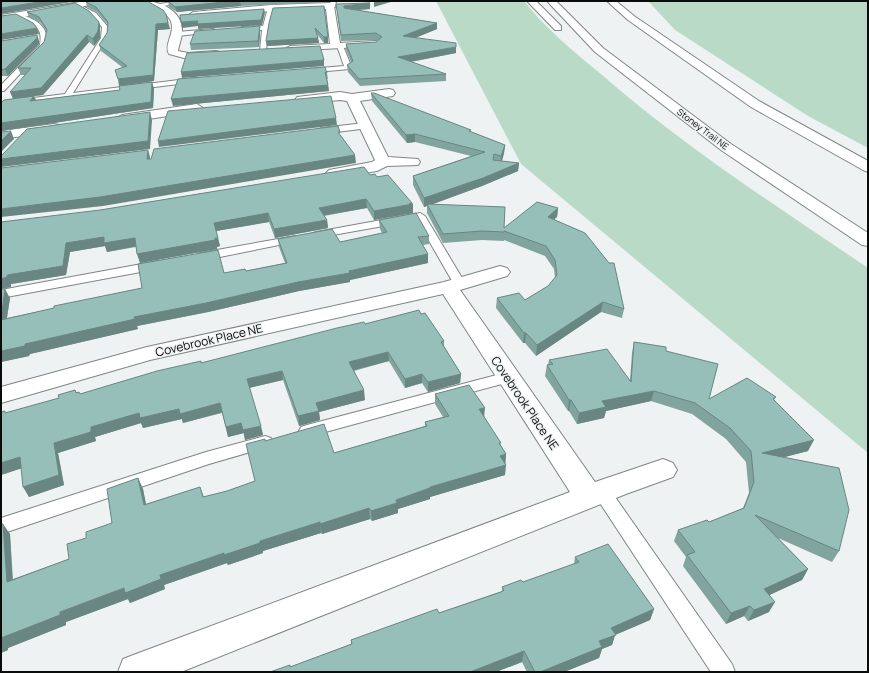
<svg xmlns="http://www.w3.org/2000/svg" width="869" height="673" font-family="Manrope,sans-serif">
  <rect width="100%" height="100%" fill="#eef2f3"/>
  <!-- green -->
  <g fill="#badac8">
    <path d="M436 1H524C546 29 574 52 601 74 684 147 777 206 868 268V453L521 164Z"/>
    <path d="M648 1H868V148L808 116 675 30Z"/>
  </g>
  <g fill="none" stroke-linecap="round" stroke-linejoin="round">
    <defs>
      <g id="lane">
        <path d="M178 1H195L157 7 154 5Z"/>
        <path d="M330 1H336L335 7H331Z"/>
        <path d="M76 3 96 13 108 27 107 38 73 93 195 78 199 80 195 82 1 106V102L65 94 101 38 102 27 92 15 74 6Z"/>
        <path d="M271 6 274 8 268 28 266 51 263 53 260 51 262 30 242 31 239 29 242 27 263 26 268 8Z"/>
        <path d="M16 13C34 19 50 24 46 46L4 91H1V85L40 45C44 24 30 23 14 16Z"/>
        <path d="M213 29 215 30V32L177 36 174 34 177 32Z"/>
        <path d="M340 44 343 46 352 68 350 69 305 73 304 71 308 69 344 66 337 46Z"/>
        <path d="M365 123 369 126 368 128 321 134 317 131 321 128Z"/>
        <path d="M420 213 425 216 465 283 463 286H455L417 220 316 238 310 235 316 232Z"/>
        <path d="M295 236 299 237 301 239 299 241 200 261 194 257 200 253Z"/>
        <path d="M158 261 164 265 162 268 1 298V290Z"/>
        <path d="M508 372 513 373 516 377 513 381 307 437 301 435 299 431 301 427 307 425Z"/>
        <path d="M265 436 271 438 273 442 271 446 209 464 1 534V518L206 452Z"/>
        <path d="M602 485 608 487 732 664 735 672H711L596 497 593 492 596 487Z"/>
      </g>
      <g id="street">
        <path d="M86 1H105L101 3 1 21V15Z"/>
        <path d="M143 1C161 1 183 11 182 32 182 38 179 44 178 51L188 53 216 51 220 52 221 54 220 56 188 59 169 54C163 44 178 30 169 18 163 9 150 8 143 1Z"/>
        <path d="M330 3 334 6 340 43 375 41 379 42 380 44 379 46 286 51 285 49 290 46 330 44 326 9 271 11 193 18 189 15 193 12 271 5Z"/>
        <path d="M389 89 393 90 395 93 393 96 360 101 388 157 418 159 420 162 418 165 387 166 377 171 334 178 329 176 326 173 329 170 372 162 375 160 347 101 340 100 301 104 297 103 295 100 297 97 340 92 352 94Z"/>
        <path d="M197 104 203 108 201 111 122 123 115 119 122 115Z"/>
        <path d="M54 124 59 125 61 128 59 131 1 139V131Z"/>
        <path d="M500 266 507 268 510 272 507 276 460 290 595 482 663 459 673 463 677 470 673 477 626 494 181 672H118L123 659 136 654 570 492 443 294 150 360 1 403V387L147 347 444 282Z"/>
      </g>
      <g id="highway">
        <path d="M527 1H536L561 26V30H555Z"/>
        <path d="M547 1H556L603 48 731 144 868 233V246L862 245 721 150 595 52Z"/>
        <path d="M607 1H616L634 16 759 101 868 161V172L863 170 751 107 628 20Z"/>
      </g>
    </defs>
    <!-- lane casing -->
    <use href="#lane" stroke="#808585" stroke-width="2"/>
    <!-- street casing -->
    <use href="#street" stroke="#808585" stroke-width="2"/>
    <!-- highway casing -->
    <use href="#highway" stroke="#808585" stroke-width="2"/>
    <!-- lane -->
    <use href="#lane" fill="#fff" fill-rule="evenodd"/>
    <!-- street -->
    <use href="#street" fill="#fff" fill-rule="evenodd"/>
    <!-- highway -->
    <use href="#highway" fill="#fff" fill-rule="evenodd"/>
  </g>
  <!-- wall -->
  <g fill="#81a49f">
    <path d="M153 1H169L161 2Z"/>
    <path d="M168 1H357L241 6 177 12 169 7Z"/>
    <path d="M86 2 166 14 170 29 158 30 154 81 119 86 122 67 101 51 99 45 107 33 108 25 97 12 87 7Z"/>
    <path d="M336 4 370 9 357 10 437 23V29L415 38 456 53 411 62 446 74V81L360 86 348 72 347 65 351 62 346 50V44L376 42 378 41 376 40 341 41Z"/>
    <path d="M324 6 328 43H324L317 34 319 43 267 46 266 41Z"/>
    <path d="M27 12 99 22 100 27V38L94 46 89 42 43 95 34 96 36 100 120 90 152 82 154 89 153 108 1 131V103L13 99 25 75H21L18 68 44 42 47 32 41 23 29 17Z"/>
    <path d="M260 26V32L259 47 191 50 190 44Z"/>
    <path d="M37 35 39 41V44L8 76H1V41Z"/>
    <path d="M325 67 327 73 328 79H327L329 91 173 106Z"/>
    <path d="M371 93 471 132 505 145 504 153 502 161 519 163 518 171 482 186 432 204 504 228 558 208 557 217 554 219 624 309 622 318 601 312 536 356 525 343H523L496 308 497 298 525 300 548 286 555 278 554 269 545 256 504 240V241L482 240 443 243 427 213V206L424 207 413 185V176L471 156 415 142 407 143 372 101Z"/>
    <path d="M370 175 377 177 412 204H413V213L374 220 367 208 324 216 327 220 328 228 275 238 269 222 216 231 220 246 217 247V249L140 263 136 247 107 252 105 246 70 252 66 275 11 284V287L1 289 100 210Z"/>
    <path d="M379 220 429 236V244L423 245 428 263 350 280V282L299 291 208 312 137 326 138 329 30 354 29 356 1 362V289L10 298 7 318 224 273 246 271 285 263 279 247 278 239 340 242 382 233 380 229Z"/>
    <path d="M421 314 444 341V346L461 374 460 383 428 392 422 383 405 388 389 361 354 371 365 400 319 412 320 420 299 426 283 380 249 388 263 435 245 440 244 433 228 437 222 413 183 423 182 419 143 428 141 423 95 437 96 441 58 453 64 485 29 497 21 468 1 475V412L6 413 59 398 75 390 77 393 80 394 201 363 365 324Z"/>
    <path d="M634 342 666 351 709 399 776 397 774 400 808 451 784 457 839 551 832 562 778 538 808 569 802 580 769 595V612L748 621 744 616 726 624 683 566 686 557 674 541 678 530 709 522 743 508 749 493 746 462 726 439 692 414 651 401 606 411 604 418 577 424 569 411H568L545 376 547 365H548L549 360 630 380 632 353Z"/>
    <path d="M435 394 484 416 506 454 505 475 430 497V499L398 509V513L372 521 370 519 322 534 321 533 263 551V553L228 565 227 563 164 585 165 589 130 603 128 599 66 622V625L8 648V650L1 653V524L10 534 13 579 69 559 86 538 112 523 138 478 143 489 146 504 200 487 204 497 227 491 255 481 265 441 334 453 425 426V422L443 417 435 404Z"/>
    <path d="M575 557 654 609 650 620 615 635 612 645 602 649 599 658 564 672H527L522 662 496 672H270L290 667 351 644V640L439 613 502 591V587L523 582 574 564Z"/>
  </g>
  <!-- shaded-wall -->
  <g fill="#698682">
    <path d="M45 1H77L1 14V8Z"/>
    <path d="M161 1H169L161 2Z"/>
    <path d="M234 1H240L241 6 177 12 175 7Z"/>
    <path d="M378 1H394L374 7V2Z"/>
    <path d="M370 3V9L344 11V6Z"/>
    <path d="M264 9 265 13 262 25 198 29V26L182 28 181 22 198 21Z"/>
    <path d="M99 22 100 27V38L94 46 93 39Z"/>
    <path d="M168 23 170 29 158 30 154 81 119 86 118 79 156 24Z"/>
    <path d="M437 23V29L403 43V36Z"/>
    <path d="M260 26V32L259 47 258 41Z"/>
    <path d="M37 28 39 34 1 40V34Z"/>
    <path d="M37 35 39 41V44L8 76 5 69Z"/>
    <path d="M87 35 89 42 43 95 34 96 37 103 13 99 10 92Z"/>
    <rect x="324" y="37" width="4" height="6"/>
    <path d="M318 38 319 43 267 46 266 41Z"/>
    <path d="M456 47V53L398 64V57Z"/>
    <path d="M324 60V66L182 78 181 72Z"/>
    <path d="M152 82 154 89 153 108 1 131V123Z"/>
    <path d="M328 85 329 91 173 106 171 99Z"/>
    <path d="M150 112 152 120 150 149 1 167V159Z"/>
    <path d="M336 118 337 125 159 147 158 141Z"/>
    <path d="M11 131 14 139 1 152V141Z"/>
    <path d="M415 134V142L407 143 406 135Z"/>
    <path d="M505 145 504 153 501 164V156Z"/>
    <path d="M148 150 150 157 149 166 147 159Z"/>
    <path d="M355 155 356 163 103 206 1 217V209Z"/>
    <path d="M519 163 518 171 482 186 428 206 427 204V206L424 207V198Z"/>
    <path d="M366 199 367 208 320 216 319 208Z"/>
    <path d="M412 203V205L413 204V213L374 220V211Z"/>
    <path d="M558 208 557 217 547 226 548 217Z"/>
    <path d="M268 213 269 222 216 231 214 223Z"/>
    <path d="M327 220 328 228 275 238 274 229Z"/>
    <path d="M104 237 135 238 137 246 107 252 105 246 70 252 66 275 11 284V287L1 289V279L66 243Z"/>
    <path d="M218 238 220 246 217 247V249L140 263 137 254Z"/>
    <path d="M428 254V263L350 280V282L299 291 208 312 137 326 138 329 30 354 29 356 1 362V351L25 344 134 317Z"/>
    <path d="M5 289 10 298 5 329 1 320Z"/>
    <path d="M603 302 601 312 536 356 537 345Z"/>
    <path d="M524 333H526L525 343H523Z"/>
    <path d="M388 352 389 361 350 371 349 362Z"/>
    <path d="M282 371 283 380 249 388 247 379Z"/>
    <path d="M422 374V383L405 388V379Z"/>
    <path d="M461 374 460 383 428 392V382Z"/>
    <path d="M364 390 365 400 319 412 320 420 299 426 298 416 316 403Z"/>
    <path d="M654 391 651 401 606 411 604 418 577 424 579 413 602 401Z"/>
    <path d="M569 400H571L569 411H568Z"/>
    <path d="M220 403 223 412 183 423 182 419 143 428 141 423 95 437 96 441 58 453 64 485 29 497 23 487 54 443 91 427 139 413 179 409Z"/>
    <path d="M485 408 484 418 479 409Z"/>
    <path d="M241 423 244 433 228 437 226 427Z"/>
    <path d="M261 426 263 435 245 440 243 430Z"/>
    <path d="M814 440 808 451 758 464 762 453Z"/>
    <path d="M506 454 505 464 500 456Z"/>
    <path d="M20 457 26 467 1 475V463Z"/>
    <path d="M506 465 505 475 430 497V499L398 509V513L372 521 371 511 396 500 430 487Z"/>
    <path d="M138 478 143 489 148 515 144 505Z"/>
    <path d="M369 508 370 519 322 534 320 524Z"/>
    <path d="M320 522 321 533 263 551V553L228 565 227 563 164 585 165 589 130 603 128 599 66 622V625L8 648V650L1 653V638L60 612 160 575 224 553Z"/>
    <path d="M3 524 10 534 13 592 7 582Z"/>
    <path d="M808 569 802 580 759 600 764 589Z"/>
    <path d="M775 602 769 612 748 621 754 610Z"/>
    <path d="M750 606 744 616 726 624 731 613Z"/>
    <path d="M654 609 650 620 615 635 612 645 602 649 599 658 564 672H540L599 641 611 628Z"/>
    <path d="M524 651 522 662 496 672H470Z"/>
  </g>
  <!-- building -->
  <g fill="#96bfb9" stroke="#698682">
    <path d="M1 1H45L1 8Z"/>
    <path d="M90 1H147L163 10 166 14 168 23 156 24 153 75 118 79 115 70 127 66 99 45 107 33 108 22 96 7 86 2Z"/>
    <path d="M168 1H234L175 7Z"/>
    <path d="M75 3 89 11 99 22 98 31 93 39 87 35 41 88 10 92 31 68H18L44 42 47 30 39 17 27 12Z"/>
    <path d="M370 3 344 6V8L437 23 403 36 456 43V47L398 57 446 74 359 79 347 65 353 61 346 44 376 42 382 37 376 33 341 35 336 4Z"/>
    <path d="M324 6 328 37H324L315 28 318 38 266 41 269 23 273 8Z"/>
    <path d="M264 9 261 20 197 24 198 21 181 22 180 15Z"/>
    <path d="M16 14 33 23 37 28 1 34V16Z"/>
    <path d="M260 26 258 41 190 44 195 31Z"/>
    <path d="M37 35V38L5 69 1 70V41Z"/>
    <path d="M320 46 324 60 181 72 187 53Z"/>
    <path d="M325 67 327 73 325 72 328 85 171 99 178 79Z"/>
    <path d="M152 82 151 102 1 123V103L4 100 34 96 30 101 120 90 119 86Z"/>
    <path d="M371 93H374L471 130 469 131 505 145 501 156 494 154 493 160 519 163 483 178 424 198 413 176 485 152 415 134 406 135Z"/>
    <path d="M331 96 336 118 158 141 168 111Z"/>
    <path d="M150 112 148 141 1 159V156L27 129Z"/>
    <path d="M338 126 340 132H338L355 155 100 197 1 209V168L148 150 147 159H151L154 149Z"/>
    <path d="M11 131 1 141V132Z"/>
    <path d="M364 167 370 175 375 174 377 177 388 175 412 203 409 204H413L374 211 366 199 319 208 327 220 274 229 268 213 214 223 218 238H215V240L137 254 135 238 104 243V237L66 243 63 266 7 275V277L1 279V222L100 210Z"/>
    <path d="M537 202 558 208 548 217 585 233 609 263H614L624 309 603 302 537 345 526 333H524L497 298 519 293 525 300 548 286 557 275 555 260 546 246 504 231V232L482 231 443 234 427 204 505 207 504 228Z"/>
    <path d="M416 213 429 236 418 237 428 254 349 271 350 273 298 282 206 303 134 317 135 319 25 344V346L1 351V320L54 308V306L142 288 138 264 218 250 224 273 245 269 246 271 287 263 278 239 332 229 340 242 387 232 379 220Z"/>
    <path d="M1 289H5L1 318Z"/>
    <path d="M419 310 421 314 425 313 444 341 441 342 461 374 428 382 422 374 405 379 388 352 349 362 364 390 316 403 319 411 298 416 282 371 247 379 261 426 243 430 241 423 226 427 220 403 180 414 179 409 140 418 139 413 91 427V432L54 443 59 475 23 487 20 457 1 463V412L5 411V413L59 398 58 395 75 390 76 393 79 392 80 394 157 371 201 361V363L337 328 364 322 365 324Z"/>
    <path d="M634 342 666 347V351L718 364 709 399 747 378 776 397 773 399 814 440 762 453 839 468 849 510 839 551 755 515 808 569 764 589 775 602 754 610 750 606 731 613 687 555 695 552 678 530 707 520 709 522 744 508 754 482 751 451 730 428 695 403 654 391 602 401 606 407 579 413 571 400H569L547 365 553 364 549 360 607 349 631 382Z"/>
    <path d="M469 385 485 408 479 409 501 443H499L506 454 500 456 506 465 430 487V488L396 500 397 503 371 511 369 508 320 524V522L260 541V543L224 555V553L160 575 161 579 125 593 124 588 60 612V615L1 638V524H3L7 582 69 559 67 544 86 538V532L112 523 107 489 138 478 144 505 200 487 203 497 227 491 255 481 246 444 265 439V441L324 424 334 453 427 426 425 422 449 416 435 394Z"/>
    <path d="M608 544 654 609 611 628 616 635 599 641 602 647 540 672H535L524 651 470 672H270L290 665V667L352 644 351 640 437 609 439 613 501 592 504 590 502 587 521 580 523 582 579 562 575 557Z"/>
  </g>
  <g text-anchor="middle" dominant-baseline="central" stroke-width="3" stroke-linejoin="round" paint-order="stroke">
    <!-- far-street labels -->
    <g font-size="9" fill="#0a0c0c" stroke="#eef2f3">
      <text transform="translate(703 129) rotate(37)">Stoney Trail NE</text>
    </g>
    <!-- near-street labels -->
    <g font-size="12" fill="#0a0c0c" stroke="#eef2f3">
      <text transform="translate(209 340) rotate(-13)">Covebrook Place NE</text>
      <text transform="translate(525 403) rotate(56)">Covebrook Place NE</text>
    </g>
  </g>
  <!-- border -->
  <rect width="869" height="673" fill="none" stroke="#0a0c0c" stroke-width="4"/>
</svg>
